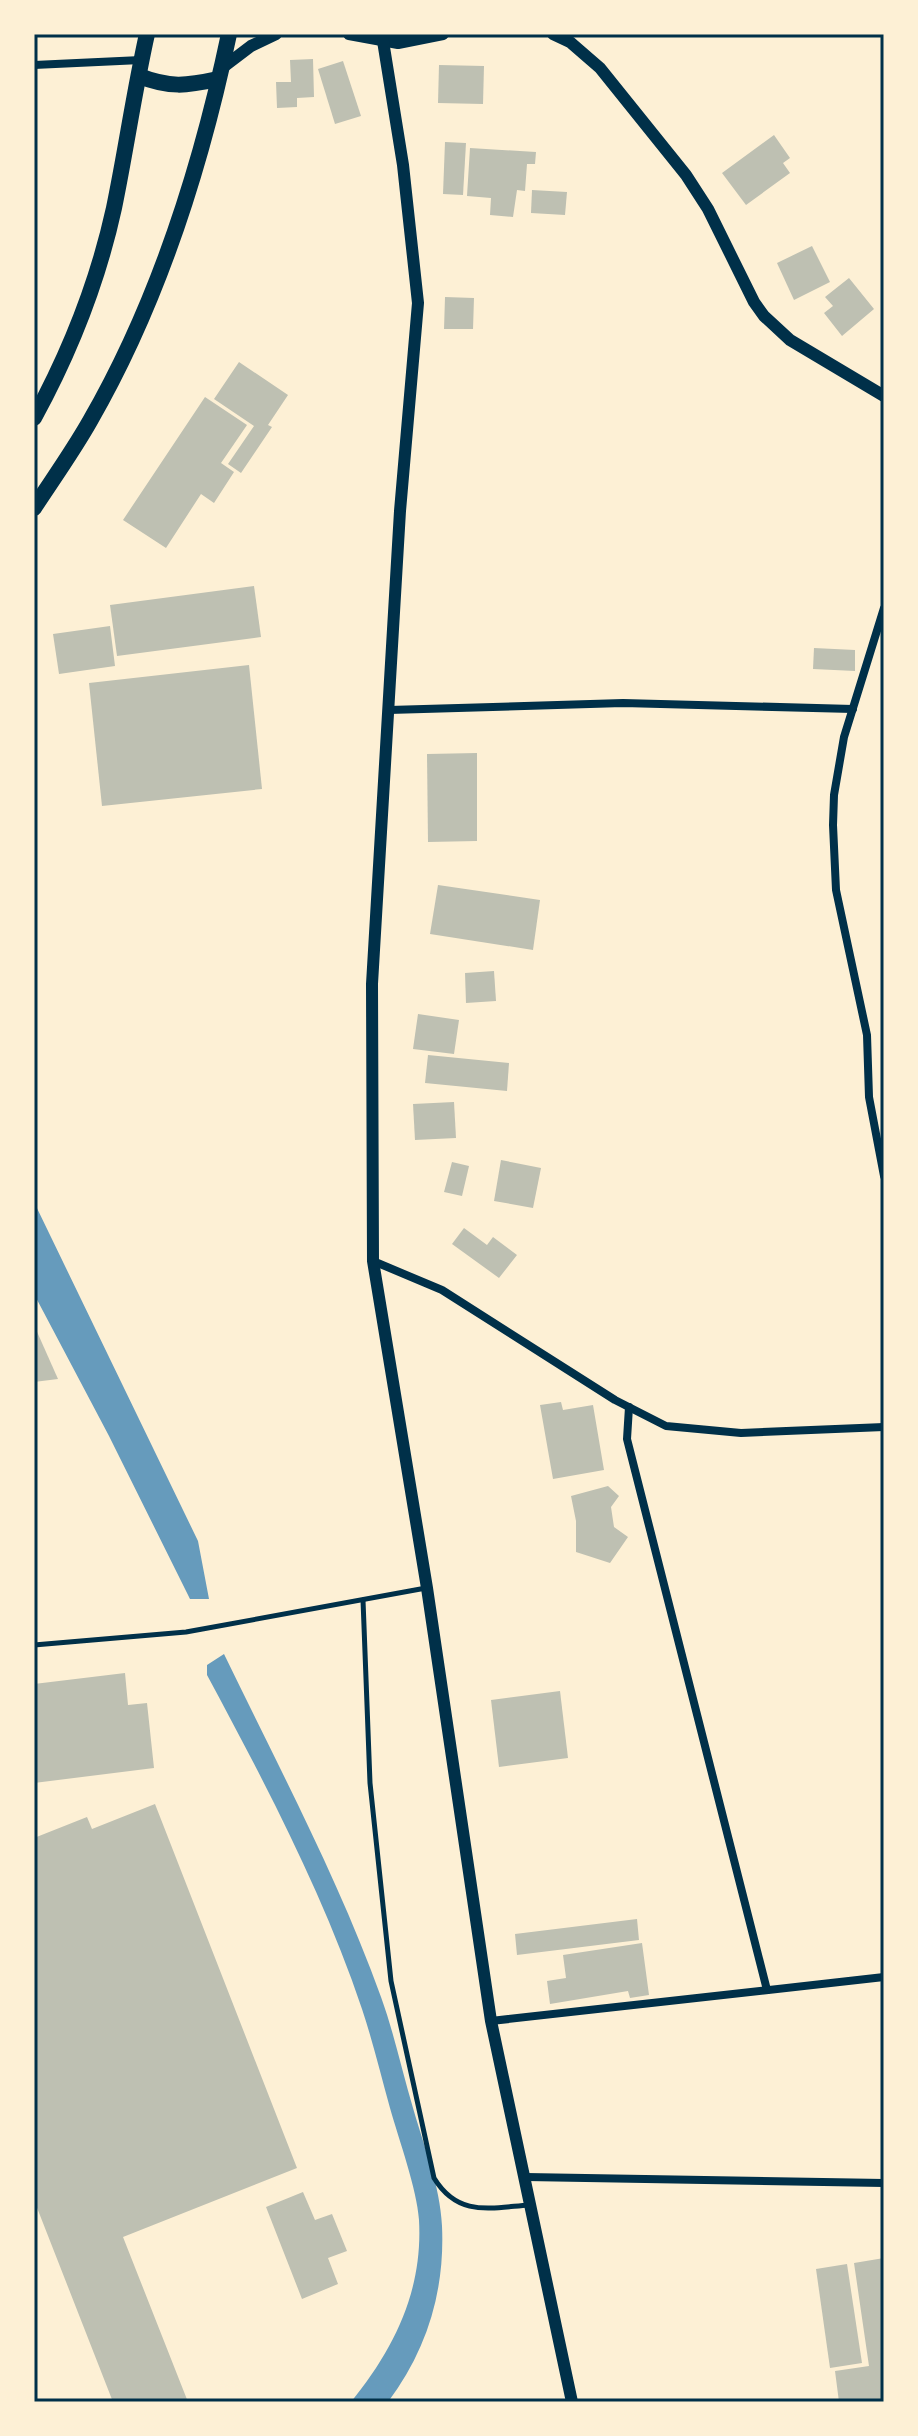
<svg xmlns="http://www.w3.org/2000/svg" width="918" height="2436" font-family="Georgia,serif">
  <rect width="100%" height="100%" fill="#fdf0d5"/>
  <!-- water -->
  <g fill="#669bbc">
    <path d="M34 1202 198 1541 209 1599H190L109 1436 34 1294Z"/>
    <path d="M224 1654C278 1766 339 1880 381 1997 394 2033 402 2071 413 2108 424 2147 440 2185 442 2226 445 2291 427 2350 388 2402H351C394 2349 423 2291 419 2220 417 2189 399 2140 390 2108 381 2076 373 2042 362 2009 324 1895 264 1781 207 1675V1665Z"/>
  </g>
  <!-- building -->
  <g fill="#bec0b2">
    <path d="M313 59 314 97 297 98V107L277 108 276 82H291L290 60Z"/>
    <path d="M343 61 361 116 335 124 318 69Z"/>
    <path d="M439 65 484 66 483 104 438 103Z"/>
    <path d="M774 135 790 158 783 163 790 173 746 205 722 173Z"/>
    <path d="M445 142 466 143 463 195 443 194Z"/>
    <path d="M470 148 536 152 535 164H527L525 191 517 190 513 217 490 215 491 198 467 196Z"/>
    <path d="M532 190 567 192 565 215 531 213Z"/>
    <path d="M812 246 830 282 794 300 777 263Z"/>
    <path d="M849 278 874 309 842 336 824 313 833 306 825 297Z"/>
    <path d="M445 297 474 298 473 329H444Z"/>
    <path d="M239 362 288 395 268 425 272 427 241 473 228 464 254 426 214 399Z"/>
    <path d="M205 397 247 425 221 463 234 472 214 503 201 494 166 548 123 520Z"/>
    <path d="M254 586 261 637 117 656 110 605Z"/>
    <path d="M110 626 115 666 59 674 53 634Z"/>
    <path d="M814 648 855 650V671L813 669Z"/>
    <path d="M249 665 262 789 102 806 89 683Z"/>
    <path d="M477 753V841L428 842 427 754Z"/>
    <path d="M438 885 540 900 533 950 430 934Z"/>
    <path d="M494 971 496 1001 466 1003 465 973Z"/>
    <path d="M418 1014 459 1020 454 1054 413 1049Z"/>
    <path d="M428 1055 509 1063 507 1091 425 1083Z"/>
    <path d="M454 1102 456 1138 415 1140 413 1104Z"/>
    <path d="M501 1160 541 1168 533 1208 494 1201Z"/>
    <path d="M452 1162 469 1166 462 1196 444 1192Z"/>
    <path d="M464 1228 487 1245 493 1237 517 1255 499 1278 452 1244Z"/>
    <path d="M34 1325 58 1379 34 1382Z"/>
    <path d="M561 1402 563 1410 593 1405 604 1470 553 1479 540 1405Z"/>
    <path d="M608 1486 619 1496 611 1507 614 1527 628 1537 610 1563 576 1552V1521L571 1496Z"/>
    <path d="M125 1673 128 1705 147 1703 154 1768 34 1783V1684Z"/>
    <path d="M560 1691 568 1758 499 1767 491 1700Z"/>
    <path d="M155 1804 297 2168 123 2237 188 2402H113L34 2200V1838L87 1817 92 1829Z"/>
    <path d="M637 1919 639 1940 517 1955 515 1934Z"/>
    <path d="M642 1943 649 1995 630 1998 628 1991 550 2004 547 1981 566 1978 563 1955Z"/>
    <path d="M303 2192 315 2220 332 2214 347 2251 328 2258 338 2284 302 2299 266 2207Z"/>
    <path d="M884 2258V2402H839L835 2371 869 2366 854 2263Z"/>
    <path d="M847 2264 862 2363 830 2368 816 2269Z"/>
  </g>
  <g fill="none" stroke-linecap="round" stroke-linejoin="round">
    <!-- service -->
    <g stroke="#003049" stroke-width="5">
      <path d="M363 1600 370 1783 391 1981 434 2178C458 2217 489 2208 529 2205"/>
      <path d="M34 1645 186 1632 426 1588"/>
    </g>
    <!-- minor -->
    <g stroke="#003049" stroke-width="8">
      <path d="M34 65 141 60"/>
      <path d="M884 608 844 737 834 795 833 825 836 890 867 1035 869 1097 884 1176"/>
      <path d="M389 710 623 703 853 709"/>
      <path d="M373 1261 442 1290 615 1400 666 1426 741 1433 884 1427"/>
      <path d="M629 1407 627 1439 767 1990"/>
      <path d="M491 2021 884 1977"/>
      <path d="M526 2177 884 2183"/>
    </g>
    <!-- tertiary -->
    <g stroke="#003049" stroke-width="12">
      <path d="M349 34 398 43 443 34"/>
      <path d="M553 34 570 42 600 68 686 175 708 209 754 302 764 316 790 340 884 396"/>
      <path d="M383 41 403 165 418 303 400 511 372 984 373 1261 427 1588 491 2021 572 2402"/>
      <path d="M222 68 251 46 276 34"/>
    </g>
    <!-- trunk -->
    <g stroke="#003049" stroke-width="16">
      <path d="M139 76C170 88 186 86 218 79"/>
      <path d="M34 418C70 352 98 281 114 208 126 150 134 92 147 34"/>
      <path d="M34 508C53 479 73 451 90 421 158 303 201 167 229 34"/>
    </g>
  </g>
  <!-- border -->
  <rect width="918" height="2436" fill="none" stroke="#fdf0d5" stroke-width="72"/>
  <rect x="36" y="36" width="846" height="2364" fill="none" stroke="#003049" stroke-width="3"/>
</svg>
